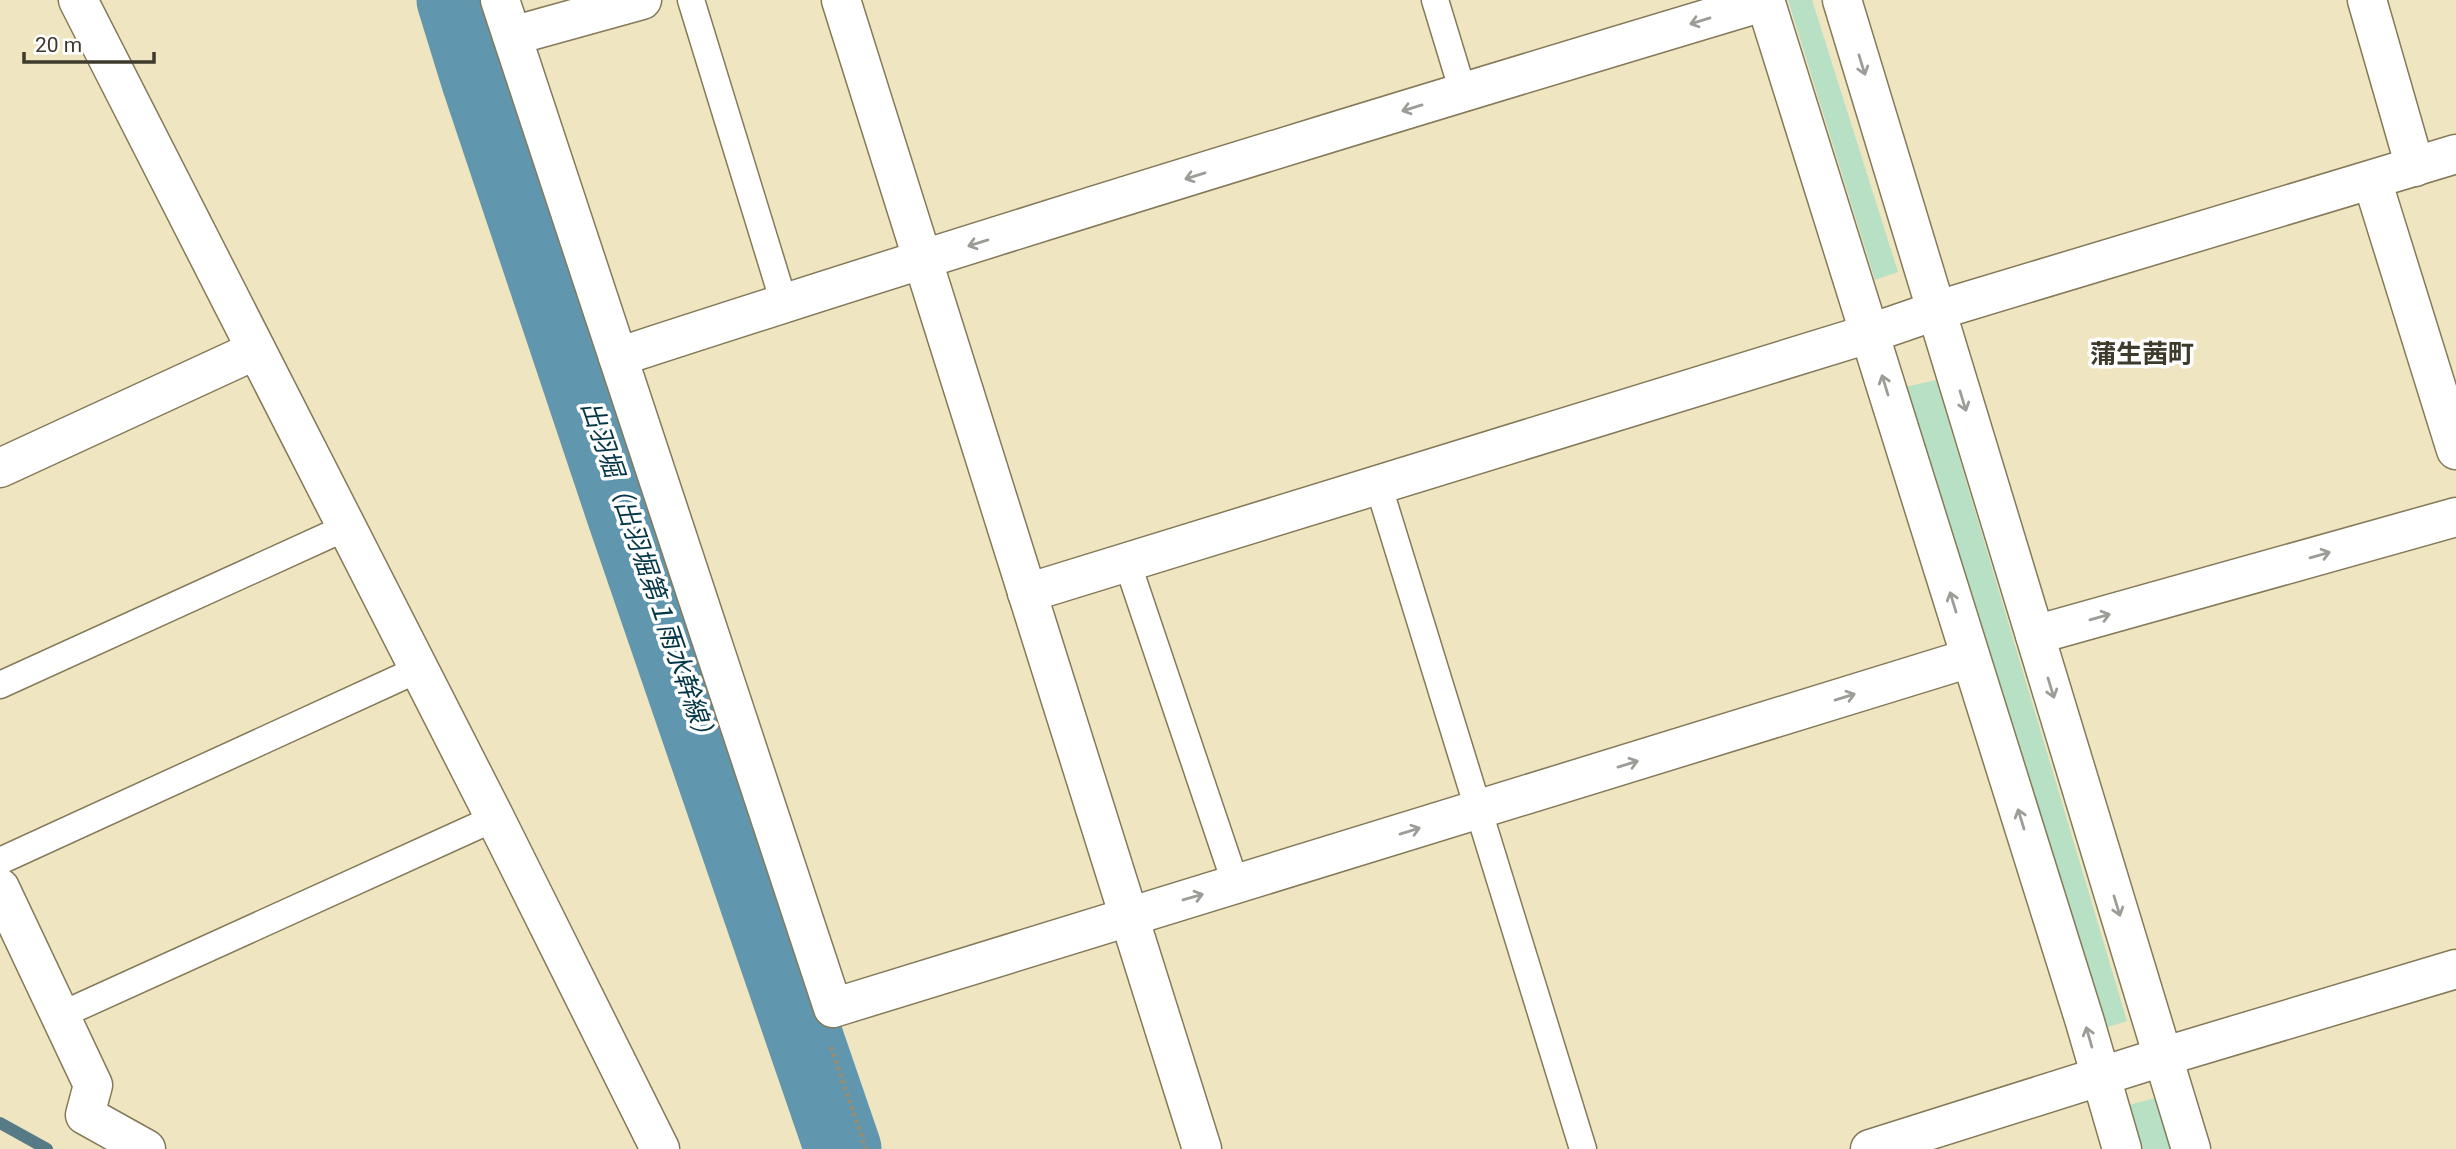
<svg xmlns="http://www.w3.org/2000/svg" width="2456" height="1149" font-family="Roboto,'Noto Sans JP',sans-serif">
  <rect width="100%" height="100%" fill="#efe5c1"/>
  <!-- green -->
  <g fill="#b8e0c5">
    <path d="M1788 0H1812L1898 272 1875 280Z"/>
    <path d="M1936 380 2127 1021 2105 1028 1905 387Z"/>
    <path d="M2155 1098 2171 1149H2143L2129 1105Z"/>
  </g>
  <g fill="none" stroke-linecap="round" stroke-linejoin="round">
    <!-- stream -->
    <path stroke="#567b87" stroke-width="12" d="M0 1123 47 1149"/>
    <!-- river -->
    <path stroke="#6097ae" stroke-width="77" d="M455 0 479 78 625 514 843 1149"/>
    <defs>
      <g id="service">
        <path d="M691 0 784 303"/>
        <path d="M1435 0 1463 92"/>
        <path d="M1378 484 1583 1149"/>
        <path d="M1127 562 1236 885"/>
        <path d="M0 685 347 527"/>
        <path d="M0 861 419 669"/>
        <path d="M61 1015 495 818"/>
      </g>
      <g id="minor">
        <path d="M78 0 495 818 660 1149"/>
        <path d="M500 0 833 1008 1970 658"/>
        <path d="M1765 0 2085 1022 2122 1149"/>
        <path d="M1842 0 2191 1149"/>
        <path d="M2367 0 2415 167"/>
        <path d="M512 36 642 0"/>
        <path d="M2372 180 2456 450"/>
        <path d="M618 357C998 233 1382 116 1766 1"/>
        <path d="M0 468 256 350"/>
        <path d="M2035 635 2456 517"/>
        <path d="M0 888 93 1085 85 1115 146 1149"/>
      </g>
      <g id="tertiary">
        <path d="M841 0 1202 1149"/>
        <path d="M1027 593 1868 334 1935 311 2456 154"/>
        <path d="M1870 1149 2162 1057 2456 969"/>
      </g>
    </defs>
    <!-- service casing -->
    <use href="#service" stroke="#847a5a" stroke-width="29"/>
    <!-- minor casing -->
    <use href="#minor" stroke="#847a5a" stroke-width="41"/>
    <!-- tertiary casing -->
    <use href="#tertiary" stroke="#847a5a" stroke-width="41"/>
    <!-- path -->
    <path stroke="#958e75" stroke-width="4.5" stroke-dasharray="3.5 3.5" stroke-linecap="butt" d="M831 1047 866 1149"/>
    <!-- service -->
    <use href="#service" stroke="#fff" stroke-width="26"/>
    <!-- minor -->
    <use href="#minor" stroke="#fff" stroke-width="38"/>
    <!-- tertiary -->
    <use href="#tertiary" stroke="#fff" stroke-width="38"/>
  </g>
  <!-- one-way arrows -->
  <defs><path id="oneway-shaft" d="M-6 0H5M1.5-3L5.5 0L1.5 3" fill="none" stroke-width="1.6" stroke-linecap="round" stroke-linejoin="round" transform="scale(1.75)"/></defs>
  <g stroke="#9e9c96">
    <use href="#oneway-shaft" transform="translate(1700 21) rotate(163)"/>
    <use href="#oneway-shaft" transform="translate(1862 65) rotate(73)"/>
    <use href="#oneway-shaft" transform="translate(1412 108) rotate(163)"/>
    <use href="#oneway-shaft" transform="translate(1195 176) rotate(163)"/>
    <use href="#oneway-shaft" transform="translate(978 243) rotate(163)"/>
    <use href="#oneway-shaft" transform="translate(1885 385) rotate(-107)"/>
    <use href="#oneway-shaft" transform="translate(1963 401) rotate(73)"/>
    <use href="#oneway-shaft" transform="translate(2320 555) rotate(-16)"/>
    <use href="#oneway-shaft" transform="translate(1953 602) rotate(-107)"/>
    <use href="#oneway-shaft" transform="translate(2100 617) rotate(-16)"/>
    <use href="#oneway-shaft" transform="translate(2051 688) rotate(73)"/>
    <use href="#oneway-shaft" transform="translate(1845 697) rotate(-17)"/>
    <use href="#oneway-shaft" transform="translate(1628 764) rotate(-17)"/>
    <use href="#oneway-shaft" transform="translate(2021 819) rotate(-107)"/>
    <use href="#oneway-shaft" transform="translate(1410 831) rotate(-17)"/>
    <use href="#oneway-shaft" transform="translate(1193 897) rotate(-16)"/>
    <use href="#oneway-shaft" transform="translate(2117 906) rotate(73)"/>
    <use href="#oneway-shaft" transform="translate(2089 1037) rotate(-106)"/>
  </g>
  <g text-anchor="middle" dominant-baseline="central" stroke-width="7" stroke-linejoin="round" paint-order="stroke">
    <!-- neighbourhood labels -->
    <g font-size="26" font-weight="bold" fill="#3e3a2c" stroke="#fff">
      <text x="2142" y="354">蒲生茜町</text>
    </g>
    <!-- water labels -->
    <g font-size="26" font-style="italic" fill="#033647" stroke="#fff">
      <text transform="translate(649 574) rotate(71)">出羽堀（出羽堀第１雨水幹線）</text>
    </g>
  </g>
  <!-- scale -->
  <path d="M24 52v10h130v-10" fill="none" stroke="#3e3a2c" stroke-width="3.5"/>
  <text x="35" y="52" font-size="21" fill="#3e3a2c" stroke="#ffffff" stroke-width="5" paint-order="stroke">20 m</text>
</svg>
